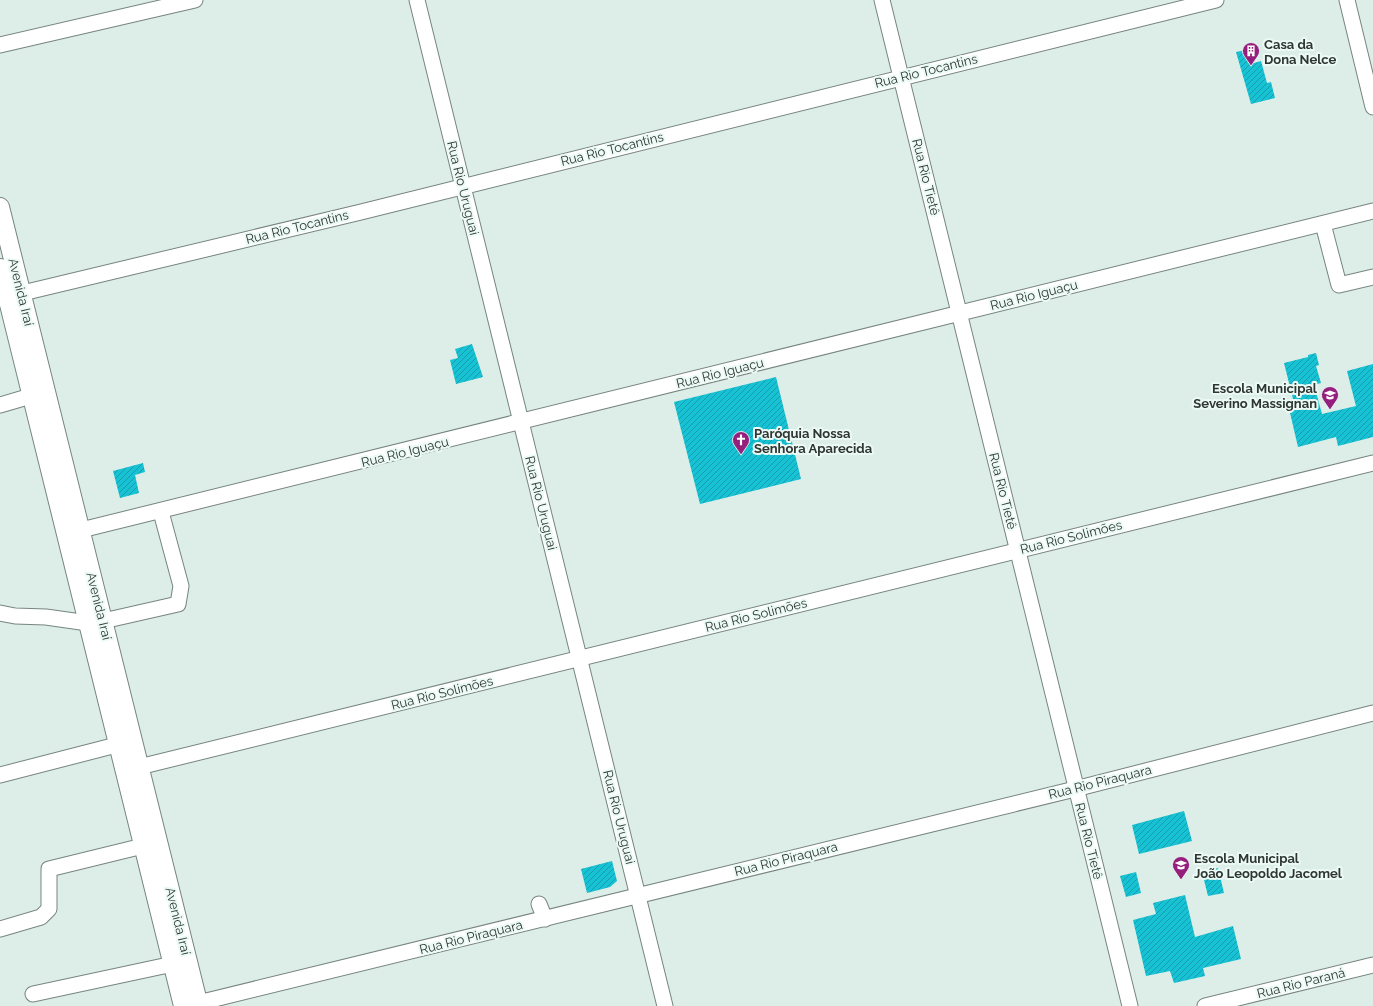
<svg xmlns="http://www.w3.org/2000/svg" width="1373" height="1006" font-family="Raleway,sans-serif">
  <defs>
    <pattern id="building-hatch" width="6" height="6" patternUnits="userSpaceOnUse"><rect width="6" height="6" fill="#16c2d3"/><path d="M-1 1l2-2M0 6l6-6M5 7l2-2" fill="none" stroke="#149eac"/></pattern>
  </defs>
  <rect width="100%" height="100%" fill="#ddede7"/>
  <!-- building -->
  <g fill="url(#building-hatch)">
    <path d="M1251 49 1254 63 1261 61 1267 83 1271 82 1275 98 1251 104 1236 52Z"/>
    <path d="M472 344 483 377 456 384 450 360 458 358 455 349Z"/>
    <path d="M1316 353 1319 365 1316 366 1321 383 1314 385 1322 414 1356 406 1347 371 1373 364V437L1338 446 1336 437 1298 447 1287 400 1293 399 1284 363 1308 357V355Z"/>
    <path d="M776 377 801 479 700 504 674 402Z"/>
    <path d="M143 463 145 472 135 475 139 493 120 498 113 471Z"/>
    <path d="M1184 811 1192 841 1139 854 1132 825Z"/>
    <path d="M612 861 617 881 610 887 587 893 581 869Z"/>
    <path d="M1218 868 1224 893 1208 896 1202 872Z"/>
    <path d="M1136 872 1141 893 1126 897 1120 876Z"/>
    <path d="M1185 895 1195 937 1233 926 1241 959 1203 968 1205 976 1174 983 1170 971 1146 976 1133 920 1156 914 1153 903Z"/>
  </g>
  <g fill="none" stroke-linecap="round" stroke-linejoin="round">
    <defs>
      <g id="minor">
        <path d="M417 0 665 1006"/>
        <path d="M882 0 1130 1006"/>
        <path d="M1347 0 1373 107"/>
        <path d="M0 45 195 0"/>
        <path d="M1323 224 1339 285 1373 277"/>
        <path d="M10 296 361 212 1216 0"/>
        <path d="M0 405 41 393"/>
        <path d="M69 533 1373 211"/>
        <path d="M0 613 15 616 46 617 88 623"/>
        <path d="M103 621 178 604 181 586 161 512"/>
        <path d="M139 767 1373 463"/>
        <path d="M0 775 128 742"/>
        <path d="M539 904 545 919"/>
        <path d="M0 929 41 917 49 909V869L143 846"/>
        <path d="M33 994 173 964"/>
        <path d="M198 1003 1075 789 1373 713"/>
        <path d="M1205 1006 1373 965"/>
      </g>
      <g id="major">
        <path d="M0 207 199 1006"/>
        <path d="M0 268 183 1006"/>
      </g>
    </defs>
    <!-- minor casing -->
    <use href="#minor" stroke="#778580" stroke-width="17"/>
    <!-- major casing -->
    <use href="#major" stroke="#778580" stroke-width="20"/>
    <!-- minor -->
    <use href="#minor" stroke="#fff" stroke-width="15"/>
    <!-- major -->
    <use href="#major" stroke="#fff" stroke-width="18"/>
  </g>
  <!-- icons -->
  <defs>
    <symbol id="building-pin" viewBox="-11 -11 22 30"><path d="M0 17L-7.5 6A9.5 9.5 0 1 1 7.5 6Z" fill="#951f7c" stroke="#ebfaf5"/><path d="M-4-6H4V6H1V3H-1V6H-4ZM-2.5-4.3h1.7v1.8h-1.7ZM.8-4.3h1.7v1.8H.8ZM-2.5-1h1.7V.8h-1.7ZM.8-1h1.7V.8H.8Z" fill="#fff"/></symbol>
    <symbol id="school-pin" viewBox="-11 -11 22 30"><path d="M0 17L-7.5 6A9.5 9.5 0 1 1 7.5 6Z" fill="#951f7c" stroke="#ebfaf5"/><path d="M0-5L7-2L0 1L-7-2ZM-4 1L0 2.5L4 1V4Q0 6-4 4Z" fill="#fff"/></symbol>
    <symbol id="church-pin" viewBox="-11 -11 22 30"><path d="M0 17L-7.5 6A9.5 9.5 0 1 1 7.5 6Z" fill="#951f7c" stroke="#ebfaf5"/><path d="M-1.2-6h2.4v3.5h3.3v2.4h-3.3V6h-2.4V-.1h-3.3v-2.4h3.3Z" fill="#fff"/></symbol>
  </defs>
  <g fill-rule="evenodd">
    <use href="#building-pin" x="1241" y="41" width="20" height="27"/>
    <use href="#school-pin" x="1320" y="385" width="20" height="27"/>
    <use href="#church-pin" x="731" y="430" width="20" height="27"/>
    <use href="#school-pin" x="1171" y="855" width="20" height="27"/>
  </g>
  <g text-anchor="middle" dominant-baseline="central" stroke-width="4" stroke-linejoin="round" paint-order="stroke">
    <!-- poi labels -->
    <g font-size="13" font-weight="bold" fill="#2f3533" stroke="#ebfaf5" text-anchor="start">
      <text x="1264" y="44">Casa da<tspan x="1264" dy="15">Dona Nelce</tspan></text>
      <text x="1317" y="388" text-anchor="end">Escola Municipal<tspan x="1317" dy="15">Severino Massignan</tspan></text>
      <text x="754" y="433">Paróquia Nossa<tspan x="754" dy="15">Senhora Aparecida</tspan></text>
      <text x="1194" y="858">Escola Municipal<tspan x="1194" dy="15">João Leopoldo Jacomel</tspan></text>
    </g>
    <!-- street labels -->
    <g font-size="13" fill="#2f3533" stroke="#ebfaf5">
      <text transform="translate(926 71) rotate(-14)">Rua Rio Tocantins</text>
      <text transform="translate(612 149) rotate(-14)">Rua Rio Tocantins</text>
      <text transform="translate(926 177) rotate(76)">Rua Rio Tietê</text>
      <text transform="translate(463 188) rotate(76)">Rua Rio Uruguai</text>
      <text transform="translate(297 227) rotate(-14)">Rua Rio Tocantins</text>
      <text transform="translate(21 292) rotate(76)">Avenida Iraí</text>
      <text transform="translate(1034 295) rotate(-14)">Rua Rio Iguaçu</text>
      <text transform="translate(720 373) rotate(-14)">Rua Rio Iguaçu</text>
      <text transform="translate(405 452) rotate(-14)">Rua Rio Iguaçu</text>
      <text transform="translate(1003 491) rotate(76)">Rua Rio Tietê</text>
      <text transform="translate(541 503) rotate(76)">Rua Rio Uruguai</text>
      <text transform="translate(1071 537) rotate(-14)">Rua Rio Solimões</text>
      <text transform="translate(99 606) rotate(76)">Avenida Iraí</text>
      <text transform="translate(756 615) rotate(-14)">Rua Rio Solimões</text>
      <text transform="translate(442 693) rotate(-14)">Rua Rio Solimões</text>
      <text transform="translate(1100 782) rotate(-14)">Rua Rio Piraquara</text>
      <text transform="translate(619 817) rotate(76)">Rua Rio Uruguai</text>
      <text transform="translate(1089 841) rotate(76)">Rua Rio Tietê</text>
      <text transform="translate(786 859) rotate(-14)">Rua Rio Piraquara</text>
      <text transform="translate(178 921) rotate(76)">Avenida Iraí</text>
      <text transform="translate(471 937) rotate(-14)">Rua Rio Piraquara</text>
      <text transform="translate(1301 983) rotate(-14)">Rua Rio Paraná</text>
    </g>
  </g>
</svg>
